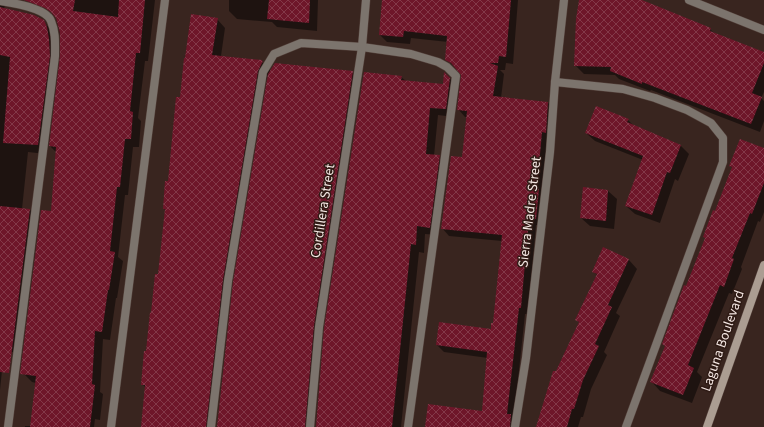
<svg xmlns="http://www.w3.org/2000/svg" width="764" height="427" font-family="'Source Sans 3',sans-serif">
  <defs>
    <pattern id="building-cross-hatch" width="8" height="8" patternUnits="userSpaceOnUse"><rect width="8" height="8" fill="#6e1629"/><path d="M0 0l8 8M0 8l8-8" fill="none" stroke="#833848"/></pattern>
  </defs>
  <rect width="100%" height="100%" fill="#39251f"/>
  <!-- shadow -->
  <g fill="#0007">
    <path d="M0 0 6 4 3 10 44 22 54 33 46 154 28 152 22 209 30 210 38 218 21 353 4 351 0 390Z"/>
    <path d="M47 0H155L148 61H145L138 118 141 121 139 147H133L128 195H125L118 257 123 261 117 298H116L110 340 103 339 100 392 103 394 100 420 95 419 94 427H25V426H31L36 383 32 382 24 374 52 212 57 153 50 146 61 57V38L56 17 46 7Z"/>
    <path d="M229 0H318L317 31 277 27 272 22 237 19 229 11Z"/>
    <path d="M384 0H518L513 64 506 63 505 70H500L504 74 501 98 548 103 555 110 543 226 536 225 528 314H525L513 427H426L483 412 488 358 444 352 437 345 492 330 494 324 502 241 449 236 442 228 463 158 467 117H465L458 109 462 74 446 59 448 42 411 38 410 44 387 42 380 35Z"/>
    <path d="M580 0H639L710 29 715 34 764 53V92L761 98 764 101V121L760 132 651 90 650 91 619 79 615 75 584 74 575 65Z"/>
    <path d="M217 19 225 28 221 56 261 61 271 71 352 72 361 80 322 335 313 427H218L269 73 266 80 230 289 214 427H142L146 388 142 384 159 275 166 210 164 209 169 182 181 98Z"/>
    <path d="M445 74 458 87 454 117 438 115 434 156H439L447 165 438 235 425 234 424 253 419 252 401 427H317L401 77 406 81 444 85Z"/>
    <path d="M628 120 634 126 681 146 689 154 678 181 675 179 660 223 635 214 626 206 643 160 595 141 586 133Z"/>
    <path d="M764 150V212L760 222 758 221 741 267 742 269 732 294 729 293 697 372 702 377 692 403 660 391 652 382 733 168 730 166Z"/>
    <path d="M584 188 608 191 617 199 614 229 590 226 581 218Z"/>
    <path d="M604 248 629 260 637 269 616 313 620 316 604 352 607 355 591 389 583 417H581L578 427H537L556 373 579 323 576 319 597 275 593 271Z"/>
  </g>
  <!-- building -->
  <g fill="url(#building-cross-hatch)">
    <path d="M24 0H75L73 11 118 17 119 0H145L140 53H136L130 111 133 112 131 139H125L120 187H117L110 251 115 252 109 290H108L102 332 95 331 92 384 95 385 90 427H30L36 376 20 374 41 210 51 211 56 147 49 146 60 56V33L56 18 51 12 45 8Z"/>
    <path d="M269 0H310L309 23 267 19Z"/>
    <path d="M382 0H511L506 57 499 56 498 63H490L498 66 493 96 548 102 546 133 542 132 537 188 539 189 536 219H529L521 308H519L507 414H511L510 427H425L428 404 482 411 487 352 436 345 439 322 491 329V323H493L502 235 441 229 451 156 462 157 467 111 457 110 461 75 451 63 445 60 447 36 404 31 403 37 379 35Z"/>
    <path d="M579 0H642L711 28 710 31 764 52V63L752 93 762 97 751 124 642 82V84L610 71 611 67 574 66 576 19Z"/>
    <path d="M0 7 34 15 44 20 47 27 49 39 50 56 38 145 3 143 10 57 0 55Z"/>
    <path d="M191 14 218 18 212 55 262 60V61H263L258 71 223 280 206 427H141L145 385H141L144 351H146L150 312 151 313 155 274H158L165 209H163L165 181H168L176 97H180L184 58H185Z"/>
    <path d="M275 63 353 71 314 326 305 427H217L233 282 268 74Z"/>
    <path d="M364 72 402 76 401 80 443 84 444 72 450 78 446 109 430 108 426 154 440 155 430 228 417 226 416 245 411 244 392 427H316L324 328Z"/>
    <path d="M596 106 629 119 627 122 681 145 670 173 667 172 652 215 625 206 643 156 585 133Z"/>
    <path d="M740 139 764 148V183L752 214 750 213 732 258 734 259 724 287 720 285 688 365 694 368 683 395 650 382 665 346 662 344 684 285 686 286 705 238 703 237 713 210 715 211 732 167 729 166Z"/>
    <path d="M583 187 608 190 606 221 580 218Z"/>
    <path d="M0 206 30 209 9 373 0 372Z"/>
    <path d="M603 247 629 259 608 305 612 307 595 344 599 346 583 380 574 409H572L567 427H536L553 371H556L579 322 575 320 597 274 592 272Z"/>
  </g>
  <g fill="none" stroke-linecap="round" stroke-linejoin="round">
    <defs>
      <g id="street">
        <path d="M689 0 764 30"/>
        <path d="M0 1C13 3 46 8 51 21 56 33 55 44 55 56L8 427"/>
        <path d="M555 82 623 89 655 98 687 110 711 123 723 138V162L626 427"/>
        <path d="M111 427 165 0"/>
        <path d="M211 427 228 281 263 72 274 54 301 43 362 47 411 54 438 62 447 67 456 76 408 427"/>
        <path d="M310 427 319 327 362 47 366 0"/>
        <path d="M515 427 526 358 550 152 555 82 564 0"/>
      </g>
      <path id="secondary" d="M707 427 764 265"/>
    </defs>
    <!-- street casing -->
    <use href="#street" stroke="#53403a" stroke-width="9"/>
    <!-- secondary casing -->
    <use href="#secondary" stroke="#53403a" stroke-width="9"/>
    <!-- street -->
    <use href="#street" stroke="#7c746d" stroke-width="8"/>
    <!-- secondary -->
    <use href="#secondary" stroke="#ab9d92" stroke-width="8"/>
  </g>
  <g text-anchor="middle" dominant-baseline="central" stroke-width="3" stroke-linejoin="round" paint-order="stroke">
    <!-- street labels -->
    <g font-size="14" fill="#f5e7e3" stroke="#2f1b15">
      <text transform="translate(323 211) rotate(-81)">Cordillera Street</text>
      <text transform="translate(530 212) rotate(-83)">Sierra Madre Street</text>
      <text transform="translate(723 341) rotate(-71)">Laguna Boulevard</text>
    </g>
  </g>
</svg>
